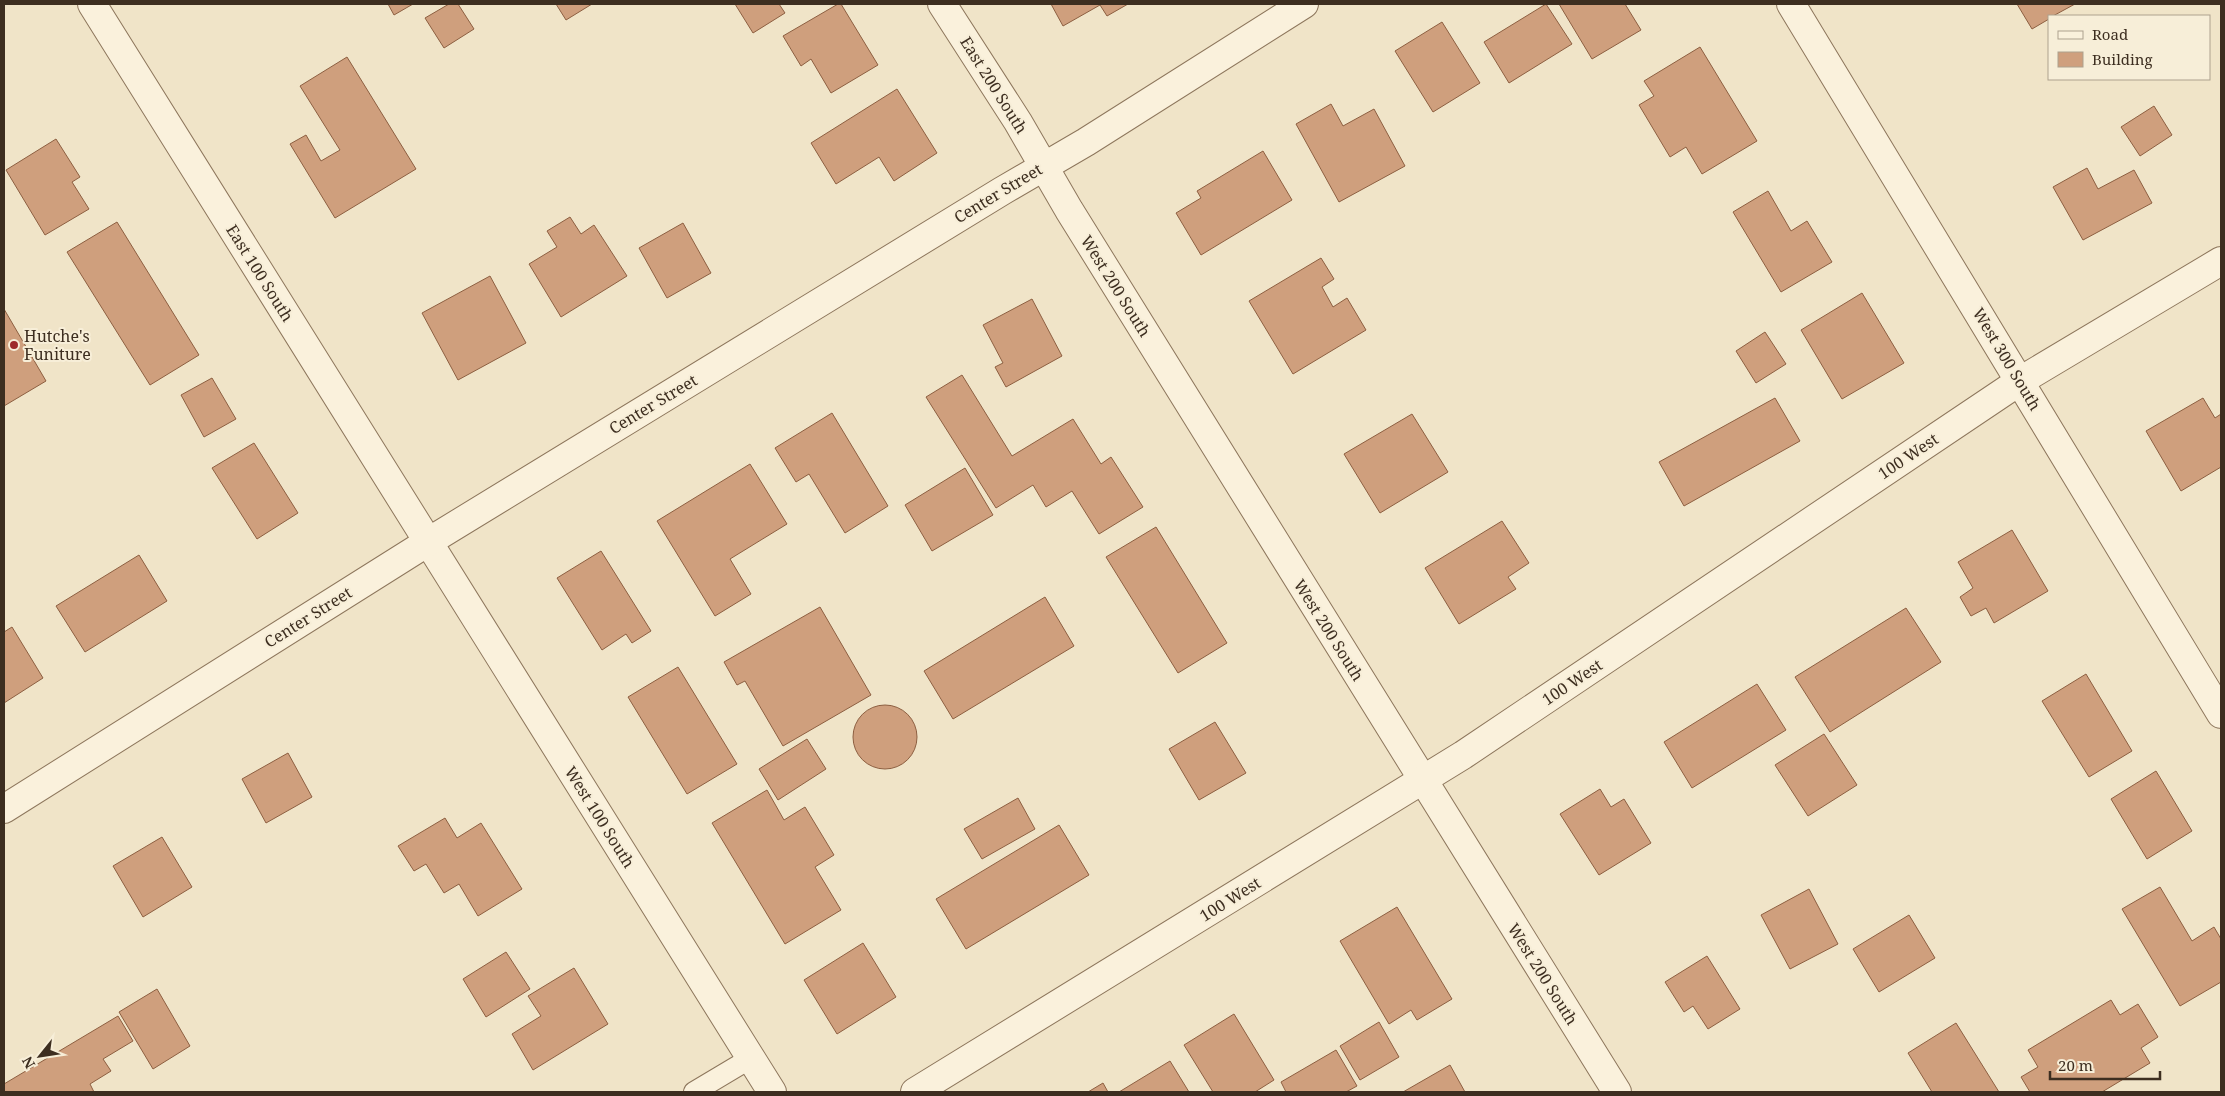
<svg xmlns="http://www.w3.org/2000/svg" width="2225" height="1096" font-family="'Noto Serif',serif">
  <rect width="100%" height="100%" fill="#f0e4c8"/>
  <!-- building -->
  <g fill="#cf9f7d" stroke="#8d5f41">
    <path d="M388 4H413L394 15Z"/>
    <path d="M449 4H458L474 29 444 48 425 18Z"/>
    <path d="M556 4H592L566 20Z"/>
    <path d="M735 4H779L785 13 753 33Z"/>
    <path d="M838 4H841L878 65 831 93 811 59 801 66 783 36Z"/>
    <path d="M1051 4H1128L1107 16 1100 5 1063 26Z"/>
    <path d="M1546 4 1572 44 1509 83 1484 42Z"/>
    <path d="M1559 4H1625L1641 30 1592 59Z"/>
    <path d="M2017 4H2075L2053 16H2049V19L2032 29Z"/>
    <path d="M1442 22 1480 83 1433 112 1395 51Z"/>
    <path d="M1700 47 1757 141 1702 174 1686 147 1670 157 1639 105 1654 96 1644 81Z"/>
    <path d="M347 57 416 169 335 218 290 144 306 135 321 161 340 150 300 86Z"/>
    <path d="M897 89 937 153 894 181 879 157 836 184 811 143Z"/>
    <path d="M1331 104 1343 126 1374 109 1405 166 1339 202 1296 124Z"/>
    <path d="M2154 106 2172 135 2140 156 2121 127Z"/>
    <path d="M56 139 80 177 72 182 89 209 45 235 6 170Z"/>
    <path d="M1263 151 1292 200 1201 255 1176 213 1201 198 1197 191Z"/>
    <path d="M2087 168 2098 189 2134 170 2152 203 2083 240 2053 187Z"/>
    <path d="M1768 191 1791 231 1807 221 1832 262 1781 292 1733 212Z"/>
    <path d="M570 217 581 234 594 225 627 276 561 317 529 264 557 247 547 231Z"/>
    <path d="M117 222 199 355 150 385 67 252Z"/>
    <path d="M683 223 711 273 667 298 639 248Z"/>
    <path d="M1321 258 1334 279 1322 287 1333 307 1347 298 1366 330 1293 374 1249 301Z"/>
    <path d="M490 276 526 343 458 380 422 313Z"/>
    <path d="M1862 293 1904 363 1842 399 1801 330Z"/>
    <path d="M1032 299 1062 356 1006 387 995 367 1003 363 983 325Z"/>
    <path d="M4 309 46 381 4 406Z"/>
    <path d="M1765 332 1786 364 1756 383 1736 351Z"/>
    <path d="M962 375 1012 456 1073 419 1101 464 1111 457 1143 507 1099 534 1072 491 1046 507 1033 485 996 508 926 397Z"/>
    <path d="M212 378 236 419 204 437 181 395Z"/>
    <path d="M1775 398 1800 441 1684 506 1659 462Z"/>
    <path d="M2203 398 2215 418 2221 414V467L2181 491 2146 431Z"/>
    <path d="M832 413 888 506 845 533 809 474 796 482 775 448Z"/>
    <path d="M1412 414 1448 472 1380 513 1344 454Z"/>
    <path d="M254 443 298 513 257 539 212 468Z"/>
    <path d="M750 464 787 524 730 559 751 594 715 616 657 521Z"/>
    <path d="M965 468 993 515 932 551 905 505Z"/>
    <path d="M1502 521 1529 563 1508 577 1516 589 1459 624 1425 568Z"/>
    <path d="M1156 527 1227 643 1178 673 1106 557Z"/>
    <path d="M2012 530 2048 591 1994 623 1986 608 1971 616 1960 597 1973 588 1958 562Z"/>
    <path d="M601 551 651 631 632 643 626 634 602 650 557 578Z"/>
    <path d="M139 555 167 601 85 652 56 606Z"/>
    <path d="M1045 597 1074 646 953 719 924 671Z"/>
    <path d="M820 607 871 695 783 746 745 681 737 685 724 662Z"/>
    <path d="M1906 608 1941 662 1830 732 1795 677Z"/>
    <path d="M12 627 43 678 4 703V632Z"/>
    <path d="M678 667 737 764 687 794 628 697Z"/>
    <path d="M2086 674 2132 751 2089 777 2042 701Z"/>
    <path d="M1757 684 1786 730 1692 788 1664 742Z"/>
    <circle cx="885" cy="737" r="32"/>
    <path d="M1215 722 1246 773 1199 800 1169 749Z"/>
    <path d="M1824 734 1857 785 1808 816 1775 765Z"/>
    <path d="M807 739 826 769 778 800 759 769Z"/>
    <path d="M288 753 312 797 266 823 242 779Z"/>
    <path d="M2156 771 2192 831 2147 859 2111 799Z"/>
    <path d="M1600 789 1611 807 1624 799 1651 843 1599 875 1560 814Z"/>
    <path d="M767 790 784 820 805 807 834 855 815 867 841 910 785 944 712 823Z"/>
    <path d="M1018 798 1035 829 982 859 964 829Z"/>
    <path d="M445 818 457 838 481 823 522 889 478 916 459 884 444 893 426 864 414 871 398 846Z"/>
    <path d="M1059 825 1089 875 966 949 936 899Z"/>
    <path d="M162 837 192 887 143 917 113 866Z"/>
    <path d="M2160 887 2192 941 2214 927 2221 939V982L2180 1006 2122 909Z"/>
    <path d="M1809 889 1838 944 1790 969 1761 915Z"/>
    <path d="M1397 907 1452 999 1417 1020 1411 1010 1389 1024 1340 941Z"/>
    <path d="M1909 915 1935 958 1879 992 1853 949Z"/>
    <path d="M863 943 896 997 837 1034 804 980Z"/>
    <path d="M506 952 530 989 486 1017 463 979Z"/>
    <path d="M1707 956 1740 1009 1708 1029 1693 1006 1684 1012 1665 982Z"/>
    <path d="M574 968 608 1024 533 1070 512 1034 541 1016 528 996Z"/>
    <path d="M157 989 190 1046 153 1069 119 1012Z"/>
    <path d="M2111 1000 2120 1015 2138 1004 2158 1037 2141 1048 2150 1063 2102 1092H2030L2021 1077 2038 1067 2028 1050Z"/>
    <path d="M1234 1014 1274 1080 1255 1092H1213L1184 1045Z"/>
    <path d="M118 1016 133 1041 103 1059 111 1071 90 1084 94 1092H4V1084Z"/>
    <path d="M1379 1022 1399 1057 1360 1080 1340 1046Z"/>
    <path d="M1956 1023 1999 1092H1932L1908 1053Z"/>
    <path d="M1336 1050 1357 1086 1346 1092H1286L1281 1082Z"/>
    <path d="M1170 1061 1189 1092H1119Z"/>
    <path d="M1450 1065 1465 1092H1403Z"/>
    <path d="M1103 1083 1108 1092H1088Z"/>
  </g>
  <g fill="none" stroke-linecap="round" stroke-linejoin="round">
    <defs>
      <path id="service" d="M694 1092 751 1058"/>
      <g id="minor">
        <path d="M92 4 772 1092"/>
        <path d="M942 4 1018 122 1069 210 1617 1092"/>
        <path d="M1791 4 2221 714"/>
        <path d="M915 1092 1463 755 2020 381 2221 261"/>
      </g>
      <path id="tertiary" d="M4 809 428 542 1002 191 1086 142 1304 4"/>
    </defs>
    <!-- service casing -->
    <use href="#service" stroke="#8d765c" stroke-width="22"/>
    <!-- minor casing -->
    <use href="#minor" stroke="#8d765c" stroke-width="30"/>
    <!-- tertiary casing -->
    <use href="#tertiary" stroke="#8d765c" stroke-width="30"/>
    <!-- service -->
    <use href="#service" stroke="#faf1dc" stroke-width="20"/>
    <!-- minor -->
    <use href="#minor" stroke="#faf1dc" stroke-width="28"/>
    <!-- tertiary -->
    <use href="#tertiary" stroke="#faf1dc" stroke-width="28"/>
  </g>
  <!-- markers -->
  <circle fill="#9e2a2b" stroke="#f7eed8" stroke-width="2" cx="14" cy="345" r="5"/>
  <g text-anchor="middle" dominant-baseline="central" stroke-width="4" stroke-linejoin="round" paint-order="stroke">
    <!-- street labels -->
    <g font-size="16" fill="#3d2e20" stroke="#f7eed8">
      <text transform="translate(994 85) rotate(58)">East 200 South</text>
      <text transform="translate(998 193) rotate(-31)">Center Street</text>
      <text transform="translate(260 273) rotate(58)">East 100 South</text>
      <text transform="translate(1116 286) rotate(58)">West 200 South</text>
      <text transform="translate(2007 359) rotate(59)">West 300 South</text>
      <text transform="translate(653 404) rotate(-31)">Center Street</text>
      <text transform="translate(1908 456) rotate(-34)">100 West</text>
      <text transform="translate(308 617) rotate(-32)">Center Street</text>
      <text transform="translate(1329 630) rotate(58)">West 200 South</text>
      <text transform="translate(1572 682) rotate(-34)">100 West</text>
      <text transform="translate(600 817) rotate(58)">West 100 South</text>
      <text transform="translate(1230 899) rotate(-32)">100 West</text>
      <text transform="translate(1543 974) rotate(58)">West 200 South</text>
    </g>
    <!-- poi labels -->
    <g font-size="16" fill="#3d2e20" stroke="#f7eed8" text-anchor="start">
      <text x="24" y="336">Hutche's<tspan x="24" dy="18">Funiture</tspan></text>
    </g>
  </g>
  <!-- border -->
  <rect width="2225" height="1096" fill="none" stroke="#3d2e20" stroke-width="10"/>
  <!-- legend -->
  <rect x="2048" y="15" width="162" height="65" fill="#f7eed8" stroke="#ada18e"/>
  <rect x="2058" y="31" width="25" height="8" fill="#faf1dc" stroke="#ada18e"/>
  <text x="2092" y="40" font-size="15" fill="#3d2e20">Road</text>
  <rect x="2058" y="52" width="25" height="15" fill="#cf9f7d" stroke="#ada18e"/>
  <text x="2092" y="65" font-size="15" fill="#3d2e20">Building</text>
  <!-- north arrow -->
  <g transform="translate(40 1056) rotate(240)" stroke="#f7eed8" stroke-width="4" paint-order="stroke">
  <path d="M0-4L9 19L0 12L-9 19Z" fill="#3d2e20"/>
  <text y="-8" font-size="14" font-weight="bold" text-anchor="middle" fill="#3d2e20">N</text>
  </g>
  <!-- scale -->
  <path d="M2050 1071v8h110v-8" fill="none" stroke="#3d2e20" stroke-width="2.5"/>
  <text x="2058" y="1071" font-size="15" fill="#3d2e20" stroke="#f7eed8" stroke-width="4" paint-order="stroke">20 m</text>
</svg>
